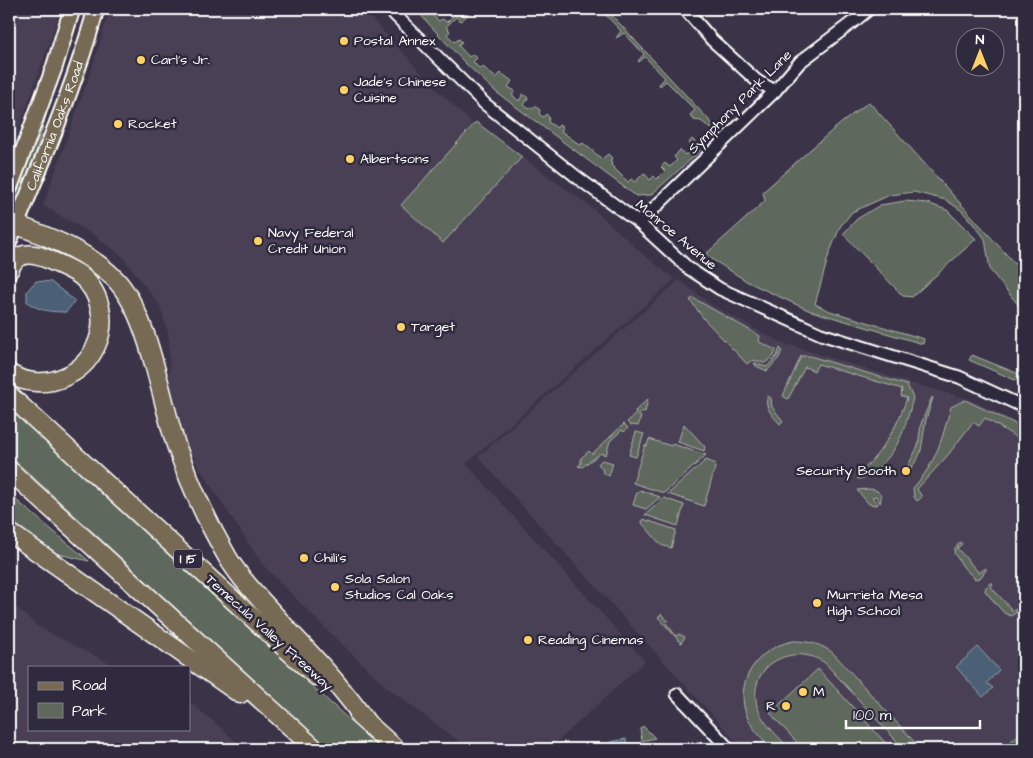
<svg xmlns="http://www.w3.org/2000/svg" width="1033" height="758" font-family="'Architects Daughter',sans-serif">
  <rect width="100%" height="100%" fill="#3b3448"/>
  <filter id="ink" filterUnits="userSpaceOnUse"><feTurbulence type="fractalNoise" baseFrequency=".02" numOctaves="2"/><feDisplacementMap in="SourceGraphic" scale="10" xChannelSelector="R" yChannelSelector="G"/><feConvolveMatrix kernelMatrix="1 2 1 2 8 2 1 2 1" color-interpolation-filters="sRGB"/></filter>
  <g filter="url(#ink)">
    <!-- built -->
    <g fill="#493f55">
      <path d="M9 9H61L9 157Z"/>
      <path d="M110 9H363L433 86 473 124 401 205 443 243 522 157 596 211 645 256 675 279 466 464 645 661 549 749H469L389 689 332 635 262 564 191 455 175 415 170 391 169 337 160 306 122 256 94 235 43 206 94 62Z"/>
      <path d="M679 280 713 306 780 342 914 384 969 399 1024 426V749H743L478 457Z"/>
      <path d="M9 600 38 627 117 667H29V729H189V702L195 706 245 749H27L9 731Z"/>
    </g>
    <!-- green -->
    <g fill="#5f685b" stroke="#afb4ad">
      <path d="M415 9H426L428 11 434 9 435 10 431 14 439 21 442 19 447 22 457 12 455 9H472L473 10 461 21 456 17 446 27 450 31 447 35 455 42 459 39 462 42 458 45 469 57 473 54 477 58 473 62 480 69 483 67 496 78 501 73 512 81 508 87 515 91 512 95 519 101 523 94 528 98 524 105 529 109 530 107 533 109 535 106 540 110 539 114 543 117 546 114 549 117 548 122 557 128 559 125 563 128 561 131 580 145 583 143 602 159 608 154 612 158 610 161 612 163 611 165 628 182 631 179 635 182 644 173 650 180 654 176 657 179 665 171 661 167 665 163 670 167 677 160 674 157 680 150 685 155 693 147 689 143 692 139 696 143 700 151 651 195 636 196 496 92 464 62Z"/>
      <path d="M600 9H606L720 132 718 134 701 121 694 120 690 115 695 110 666 81 660 86 659 84 665 78 645 57 639 62 638 61 644 54 624 33 616 38 621 31 601 10 595 15Z"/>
      <path d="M54 87 32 166 14 208 12 209 11 206Z"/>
      <path d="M869 102 1024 274V312L990 270 985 239 980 232 962 211 946 200 914 192 890 195 852 212 840 227 829 254 815 304 830 311 924 339 923 344 808 310 748 282 707 256 706 254 765 201 763 192C798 161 831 129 869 102Z"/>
      <path d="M476 122 522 157 443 243 401 205Z"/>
      <path d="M905 201 927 203 947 210 976 239 912 297 903 296 843 234 857 219 880 205Z"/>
      <path d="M693 298 760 336 759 342 776 350 774 356 765 363 752 360 747 364 704 319 690 300Z"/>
      <path d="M780 348 782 350 779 358 767 371 756 366 754 363 767 367 777 356Z"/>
      <path d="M972 355 1024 376V384L969 360Z"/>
      <path d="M801 356H810L907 385 913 398C906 425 900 448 879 467 872 473 868 478 859 479L857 478 865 471 864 469C884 449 898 425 907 398L901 396 902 389 818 364 814 371 805 367 788 399 783 396Z"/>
      <path d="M768 396 771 398 772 407 783 421 780 424C773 416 763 407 768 396Z"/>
      <path d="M932 397 933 398 926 419 921 450 918 458 908 472 906 470 918 446 921 424Z"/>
      <path d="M648 399 645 412 643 411 638 415 641 417 638 426 633 425 631 426 627 422 636 414 635 411Z"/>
      <path d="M965 400 1024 428V442L985 418 979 426 973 422 948 455 917 489 922 497 917 501 914 497 913 488C937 462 941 441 951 407Z"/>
      <path d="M9 409 381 749H329L9 455Z"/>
      <path d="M624 424 628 428 624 432 622 430 610 441 606 455 601 453 582 467 578 466 581 464V458L589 451 592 454Z"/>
      <path d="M684 424 705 447 704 451 678 442Z"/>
      <path d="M636 432 644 434 636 457 629 455Z"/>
      <path d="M649 439 671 446 672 444 706 455 664 493 633 483 645 445 647 446Z"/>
      <path d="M602 460 613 463 609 476 603 473 602 468 598 464Z"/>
      <path d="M706 460 716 464 704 506 668 494Z"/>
      <path d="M869 489C877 489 884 494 880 503L876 496 872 497 878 504 877 505 869 504 857 490Z"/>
      <path d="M640 490 660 497 646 509 633 505 637 492H639Z"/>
      <path d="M9 494 89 561 54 553 9 523Z"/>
      <path d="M664 498 684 505 678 526 645 515Z"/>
      <path d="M643 519 676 530 671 548 661 545 642 523Z"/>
      <path d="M960 542 962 544 957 548 979 573 986 568V570L980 578 975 579 964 568 954 553 955 548Z"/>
      <path d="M991 582 993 584 991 587 1013 611 1015 609 1017 612 1011 616 1004 613 985 591 986 587Z"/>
      <path d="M661 614 668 621 666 623 676 636 679 634 685 637 681 643 658 617Z"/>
      <path d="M793 641C809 641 821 644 833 653L921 749H904L825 663C793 641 747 665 757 706 762 723 778 736 790 749H772C764 740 754 731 748 719 732 683 757 648 793 641Z"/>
      <path d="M818 669 891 749H803L770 713Z"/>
      <path d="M643 726 655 738 642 741 640 729Z"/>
      <path d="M1024 730V749H1002Z"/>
    </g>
    <!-- water -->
    <g fill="#4b6076" stroke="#93a0ad">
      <path d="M36 281 51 282 75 301 66 312C52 312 39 311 27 302V291Z"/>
      <path d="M978 647 999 670 987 683 993 688 983 697 956 667Z"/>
      <path d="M626 739 627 745 611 748 610 742Z"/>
    </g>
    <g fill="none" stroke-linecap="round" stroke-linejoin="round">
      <defs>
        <g id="minor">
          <path d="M389 9 485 104 578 178 639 223 688 268 720 289 821 334 959 377 1024 407"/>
          <path d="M685 9 712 40 757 81 775 91"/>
          <path d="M639 223 775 91 800 62 858 18 869 9"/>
          <path d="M677 694 729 749"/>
        </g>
        <g id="major">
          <path d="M9 189 54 68 72 9"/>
          <path id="s1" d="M9 241C41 165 74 88 96 9"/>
          <path d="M9 748 10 749"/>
        </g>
        <g id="highway">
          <path d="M9 222C46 236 87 250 115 279 149 314 160 397 176 445 190 484 207 522 228 558 242 581 261 600 279 620 298 641 319 662 337 684 348 697 358 710 367 723"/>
          <path d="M9 270C12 264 14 258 21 256 31 252 44 257 54 262 63 266 73 270 81 276 101 293 107 322 96 346 89 361 79 371 64 377 47 385 24 384 9 373"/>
          <path d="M9 395 316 676"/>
          <path d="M9 470 315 749"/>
          <path d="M9 532 240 694"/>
          <path d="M359 716 396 749"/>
        </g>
      </defs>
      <!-- minor casing -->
      <use href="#minor" stroke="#fff" stroke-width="15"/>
      <!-- major casing -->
      <use href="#major" stroke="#fff" stroke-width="19"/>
      <!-- highway casing -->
      <use href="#highway" stroke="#fff" stroke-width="21"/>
      <!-- minor -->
      <use href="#minor" stroke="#2f2a3d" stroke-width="11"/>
      <!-- major -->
      <use href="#major" stroke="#766a55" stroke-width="15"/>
      <!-- highway -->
      <use href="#highway" stroke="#766a55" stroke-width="18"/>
    </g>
  </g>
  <!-- markers -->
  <g fill="#ffd166" stroke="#2f2a3d" stroke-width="2">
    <circle cx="344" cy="41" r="5"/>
    <circle cx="141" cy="60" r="5"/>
    <circle cx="344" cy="90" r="5"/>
    <circle cx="118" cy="124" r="5"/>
    <circle cx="350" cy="159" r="5"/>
    <circle cx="258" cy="241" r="5"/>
    <circle cx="401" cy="327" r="5"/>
    <circle cx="906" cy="471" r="5"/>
    <circle cx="304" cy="558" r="5"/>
    <circle cx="335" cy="587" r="5"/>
    <circle cx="817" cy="603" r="5"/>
    <circle cx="528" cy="640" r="5"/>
    <circle cx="803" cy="692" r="5"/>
    <circle cx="786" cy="706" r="5"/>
  </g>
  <g text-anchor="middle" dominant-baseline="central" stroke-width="5" stroke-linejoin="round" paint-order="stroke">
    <!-- shield labels -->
    <rect fill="#2f2a3d" stroke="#c1bfc5" stroke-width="1" x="174" y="549.5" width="28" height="19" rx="4"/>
    <g font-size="12" font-weight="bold" fill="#fff">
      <text x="188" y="559">I 15</text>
    </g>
    <!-- poi labels -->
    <g font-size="14" fill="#fff" stroke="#2f2a3d" text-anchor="start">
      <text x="354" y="41">Postal Annex</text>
      <text x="151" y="60">Carl's Jr.</text>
      <text x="354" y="82">Jade's Chinese<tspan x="354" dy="16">Cuisine</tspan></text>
      <text x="128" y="124">Rocket</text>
      <text x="360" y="159">Albertsons</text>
      <text x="268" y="233">Navy Federal<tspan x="268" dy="16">Credit Union</tspan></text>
      <text x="411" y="327">Target</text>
      <text x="896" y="471" text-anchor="end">Security Booth</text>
      <text x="314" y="558">Chili's</text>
      <text x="345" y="579">Sola Salon<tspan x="345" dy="16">Studios Cal Oaks</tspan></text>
      <text x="827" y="595">Murrieta Mesa<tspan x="827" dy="16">High School</tspan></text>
      <text x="538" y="640">Reading Cinemas</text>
      <text x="813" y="692">M</text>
      <text x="776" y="706" text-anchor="end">R</text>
    </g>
    <!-- street labels -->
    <g font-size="14" fill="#fff" stroke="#2f2a3d">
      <text transform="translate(740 102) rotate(-45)">Symphony Park Lane</text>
      <text stroke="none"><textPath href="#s1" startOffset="124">California Oaks Road</textPath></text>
      <text transform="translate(676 235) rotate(40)">Monroe Avenue</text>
      <text transform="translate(269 633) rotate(42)">Temecula Valley Freeway</text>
    </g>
  </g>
  <!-- margin -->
  <rect width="1033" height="758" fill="none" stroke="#2f2a3d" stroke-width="30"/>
  <rect x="15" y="15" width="1003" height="728" fill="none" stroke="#fff" stroke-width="2" filter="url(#ink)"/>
  <!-- legend -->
  <rect x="28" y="666" width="162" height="65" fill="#2f2a3d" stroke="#827f8b"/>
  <rect x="38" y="682" width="25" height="8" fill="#766a55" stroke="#827f8b"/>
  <text x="72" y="690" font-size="15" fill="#ffffff">Road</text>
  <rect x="38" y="703" width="25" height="15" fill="#5f685b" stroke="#827f8b"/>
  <text x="72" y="716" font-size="15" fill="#ffffff">Park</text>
  <!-- north arrow -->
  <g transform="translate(980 52)"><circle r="24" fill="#2f2a3d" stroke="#827f8b"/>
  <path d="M0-4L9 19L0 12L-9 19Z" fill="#ffd166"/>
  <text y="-8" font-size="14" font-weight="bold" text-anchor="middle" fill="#ffffff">N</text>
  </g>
  <!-- scale -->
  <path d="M846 720v8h134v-8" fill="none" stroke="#ffffff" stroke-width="2.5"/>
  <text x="853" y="720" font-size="15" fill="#ffffff" stroke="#2f2a3d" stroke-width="4" paint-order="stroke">100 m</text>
</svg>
